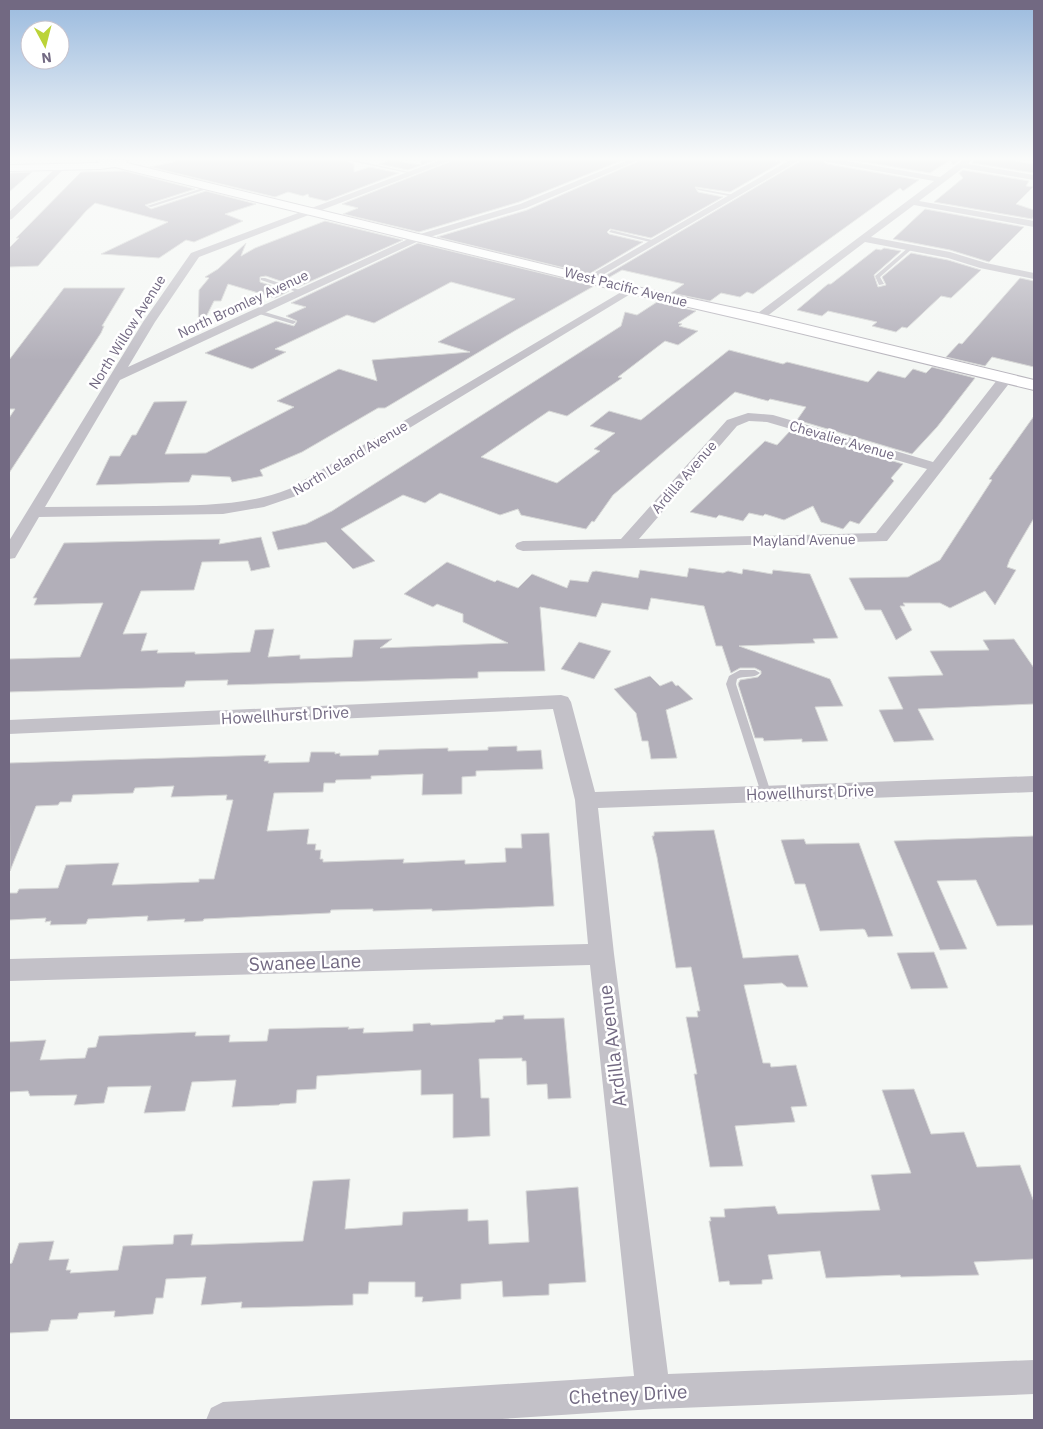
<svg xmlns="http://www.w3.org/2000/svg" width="1043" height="1429" font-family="'IBM Plex Sans',sans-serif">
  <rect width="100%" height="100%" fill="#f4f7f4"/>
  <!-- building -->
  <g fill="#b2afb9" stroke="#d7d8d7">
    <path d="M182 160H344L354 164V172L370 167 399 173 326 201 309 197 308 194 303 196 288 192 275 197 150 167Z"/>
    <path d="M391 160 421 165V160H435L408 170 379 164Z"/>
    <path d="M454 160H623L519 202 419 232 343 214 358 208 342 204Z"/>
    <path d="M641 160H768L782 162 730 192 695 187 698 192 723 197 651 238 610 229 607 232 609 234 643 242 589 274 437 237 527 210Z"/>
    <path d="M802 160H821L827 164 919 180 903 191 900 188 753 294 747 292 740 297 721 293 710 301 671 293 684 284 622 270 608 278 603 277Z"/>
    <path d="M852 160H960L953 165 950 160 930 173Z"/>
    <path d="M974 160H1008L1034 164V173L972 163Z"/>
    <path d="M963 170 1029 181 1026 186 1033 187 1016 204 1034 210V216L1032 219 934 202 963 178 959 173Z"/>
    <path d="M125 171 195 189 145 205 151 209 206 191 256 204 225 214 243 221 194 242 186 240 159 258 101 254 168 222 95 203 86 211 38 266 9 267V248L19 238H16L81 172Z"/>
    <path d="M32 172 9 192V173Z"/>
    <path d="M925 209 1024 227 989 262 950 250 893 239Z"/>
    <path d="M325 221 403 240 298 287 266 276 260 277V282L289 291 275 298 228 284 221 301H214L198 333 199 290 209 278 205 277 218 269 246 243 241 256 255 248Z"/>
    <path d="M418 243 594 286 516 330 385 408H378L302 452 260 470 263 476 232 482 230 477 192 475 189 482 96 485 110 456H120L132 435H136L154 402 187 401 165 454 206 453 294 407 277 401 339 369 377 381 372 360 470 352 438 342 515 299 451 282 374 323 347 315 275 349 286 352 252 369 205 353 276 321 294 326 297 321 286 316 306 307 291 303Z"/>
    <path d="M884 248 901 251 874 275 878 287 886 285 882 277 911 253 948 260 981 270 951 298 941 296 907 328 902 327 896 332 872 326 877 322 828 311 822 316 797 310 828 284H831L876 249 881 250Z"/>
    <path d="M1020 278 1034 281V367L992 357 985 366 946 357 959 343 962 344Z"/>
    <path d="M64 288H125L102 326H104L101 333 9 473V418L15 409H9V360Z"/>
    <path d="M657 302 696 311 678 323 682 324 679 326 698 331 678 345 665 341 618 377 622 378 567 416 549 411 481 457 557 483 600 451 594 449 615 433 590 426 609 411 641 420 729 350 783 364 787 362 868 382 878 371 905 378 913 369 926 373 932 367 975 378 937 427 912 454 797 420 806 407 770 399 768 401 735 392 613 495 594 522 592 521 586 529 521 515 518 509 500 515 440 493 425 503 403 495 341 529 375 561 353 569 326 542 278 550 272 532 306 524 332 511 621 326 625 312 637 315Z"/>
    <path d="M1034 416V518L1010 559 1007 567 1016 570 995 605 985 591 950 608 940 603H903L905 606H900L912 630 896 640 881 610H865L849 578 908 577 940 560 992 480 989 479Z"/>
    <path d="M790 431 903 464 891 478 894 481 859 524 850 521 843 529 821 522 813 506 784 520 765 514 763 516 749 513 743 521 719 515 716 518 690 512 765 441 777 445Z"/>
    <path d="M261 537 270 567 251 571 248 561 202 562 194 590 141 591 123 634 147 633 141 651 158 650 157 653 195 652V654L250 652 255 630 274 629 268 657 300 655V659L352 657 354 640 392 639 380 648 508 643 463 622V614L437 604 433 607 404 594 447 562 495 582 497 580 518 588 532 574 567 588 570 580 588 582 592 572 596 571 638 578 640 570 687 577 689 568 723 573 728 571 742 574 743 569 772 574 773 570 810 574 838 638 813 639 815 643 739 646 830 679 843 706 815 707 828 741 802 742V739L764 741 763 738H755L738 684 740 680 758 677 761 674V671L755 668H740L731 673 722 646H716L704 606 651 598 648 610 602 603 596 617 540 607 545 671 478 672V678L227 685 228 680 186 681 184 687 9 692V659L80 657 103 603 34 605 37 598H33L64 543 220 539 219 544Z"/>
    <path d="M1014 639 1034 668V704L918 709 934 740 894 742 879 710 903 709 888 677 943 675 930 651 989 650 983 640Z"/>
    <path d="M579 642 611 651 594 679 561 669Z"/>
    <path d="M650 676 660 686 672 681 676 686 678 685 693 699 666 710 677 758 651 759 648 741H642L636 713 614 689Z"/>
    <path d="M517 746V751L541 750 543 769 476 771V776L462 777V794L422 795 423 774 371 776V779L336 780 335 783H324L323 792 274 793 267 831 309 829 307 844H316L315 850H321L320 859H323V862L404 859 403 863 465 860V864L506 862 505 848H522L521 834 549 833 554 906 432 911V909L373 911V909L331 910 330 913 204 919 203 921 184 922 185 919 147 921 148 916 88 919 86 924 50 925 51 921 45 922 46 918 9 920V893H17L19 889 58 888 66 865 119 863 112 885 199 882V879H214L233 800H226L227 795 171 797 174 786 135 788 133 793 73 795 71 802H60L58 805 36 806 10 871 9 763 266 755 264 761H269L268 763 309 762 311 752H335V754L340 753V756L378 755 379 750 448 748V751L488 750V747Z"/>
    <path d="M714 830 743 958 798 955 808 987H787L782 983 744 985 763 1063H770L771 1067 796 1065 807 1106 791 1107 795 1122 735 1126 743 1166 710 1167 694 1074H697L686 1017H698L697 1011H700L691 967 676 968 657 857 652 836H654V832Z"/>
    <path d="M1034 836V925L997 926 976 880 937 881 967 949 940 950 894 841Z"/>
    <path d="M804 839 806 844 859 843 893 936 868 937 865 930 863 929 820 931 805 884H795L781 840Z"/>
    <path d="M934 952 948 988 911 989 897 953Z"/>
    <path d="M524 1015V1019L564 1018 571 1098 548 1099 547 1084 527 1085 526 1061H522V1058L479 1059 481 1098H489L490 1136 453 1138V1094L421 1095V1070L317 1076 316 1089 297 1090 296 1103 280 1104 279 1105 232 1107 236 1080 192 1082 185 1111 144 1113 151 1086 108 1087 104 1103 74 1105 77 1095 30 1096 28 1091 9 1092V1042L46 1040 40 1060 85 1058 88 1048 96 1047 99 1036 196 1032 195 1036 230 1035 229 1042 267 1041 269 1029 349 1027 348 1029 364 1028 363 1033 413 1031V1024L430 1023 431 1025 495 1022V1020L503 1019V1016Z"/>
    <path d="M914 1089 931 1134 964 1132 977 1167 1020 1165 1034 1202V1259L974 1262 979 1275 901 1277 900 1275 826 1278 820 1251 768 1255 773 1279 762 1280V1284L730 1285 729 1281 719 1282 709 1221H711L710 1217H725L724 1209 775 1206 778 1214 880 1210 871 1175 911 1173 882 1090Z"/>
    <path d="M350 1179 345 1229 402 1225 403 1212 468 1209V1221L488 1220 489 1244 529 1242 526 1191 578 1187 586 1282 549 1284V1295L503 1297 502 1281 461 1284V1299L422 1302 423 1297H415V1282H369L368 1294H353V1305L241 1308 242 1302 201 1305 206 1277 166 1279 163 1298H156L153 1314 114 1317 115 1311 79 1313 77 1319 51 1320 48 1331 9 1333V1264L12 1263 19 1243 54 1241 49 1260 69 1259 66 1270H71L70 1273 118 1270 123 1246 173 1244 174 1235 193 1234 191 1245 303 1241 313 1181Z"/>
  </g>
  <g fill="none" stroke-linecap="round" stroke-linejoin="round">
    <defs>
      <path id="secondary" d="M96 160H126L127 163 632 286 758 313 1034 380V390L758 323 632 294 115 167 100 169 9 171V165L99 163Z"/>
    </defs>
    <!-- secondary casing -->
    <use href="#secondary" stroke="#b9b6be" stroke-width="2"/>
    <!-- lane -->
    <g fill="#c3c1c8" fill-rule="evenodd">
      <path d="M346 160H354L414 173 412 174Z"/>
      <path d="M209 186 213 187 151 207 147 206Z"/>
      <path d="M696 188 734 195 736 196 734 197 698 190Z"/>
      <path d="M611 230 656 241V242L654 243 609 232Z"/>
      <path d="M909 247 913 248 880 277 884 284 879 285 875 276Z"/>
      <path d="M261 278H265L305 292 300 293 261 280Z"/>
      <path d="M258 310 295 321 296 322 293 324 256 313 255 312Z"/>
      <path d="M740 670H755L760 673C754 679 744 675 737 679L736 684 771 793 770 796H762L761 793 726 684 729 676Z"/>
    </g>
    <!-- street -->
    <g fill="#c3c1c8" fill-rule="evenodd">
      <path d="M440 160H452L199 257 155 322 128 367 417 235 520 204 628 160H639L526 208 423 239 120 380 45 507C82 507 119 506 156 506 202 505 246 506 289 489L628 288 632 287 637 290 299 495 264 507 223 514 39 517 15 558 9 559V541L143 322 191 253Z"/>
      <path d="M790 160H800L594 280H586L585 278Z"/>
      <path d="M823 160H841L940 177 963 160H972L968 164 1034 175V180L963 168 919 201 1034 221V227L914 205 871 237 950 252 986 263 1034 273V279L980 268 948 258 865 242 762 320H754L752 318 754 316 934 181 827 162Z"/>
      <path d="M59 165 66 167 12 219 9 220V212Z"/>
      <path d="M1006 374 1011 375 1012 378 1011 381 887 541 523 551 517 549 515 546 517 543 523 541 621 539 727 420 748 413 773 415 933 462 1001 375ZM749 421 767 422 927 469 876 533 639 539 737 426Z"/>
      <path d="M561 695 568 697 571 702 595 792 1034 776V792L598 808 614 954 668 1374 1034 1360V1394L653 1409 486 1420H206L211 1408 223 1402 634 1376 590 965 9 981V959L588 944 575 800 553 709 9 734V720Z"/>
    </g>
    <!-- secondary -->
    <use href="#secondary" fill="#fff" fill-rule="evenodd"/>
  </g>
  <!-- sky -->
  <linearGradient id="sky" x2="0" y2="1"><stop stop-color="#9abade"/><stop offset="0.44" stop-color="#fafbfa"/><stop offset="1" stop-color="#fafbfa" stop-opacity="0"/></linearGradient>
  <rect width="1043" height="360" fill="url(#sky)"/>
  <g text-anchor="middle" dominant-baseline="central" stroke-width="5" stroke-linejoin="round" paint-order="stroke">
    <!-- far-street labels -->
    <g font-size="14" fill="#726982" stroke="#fff">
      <text transform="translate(626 287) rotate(14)">West Pacific Avenue</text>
      <text transform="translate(243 304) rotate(-25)">North Bromley Avenue</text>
      <text transform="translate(127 332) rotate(-58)">North Willow Avenue</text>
      <text transform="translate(842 440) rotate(16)">Chevalier Avenue</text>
      <text transform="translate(350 458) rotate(-31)">North Leland Avenue</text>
      <text transform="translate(684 477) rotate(-49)">Ardilla Avenue</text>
      <text transform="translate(804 540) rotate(-1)">Mayland Avenue</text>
    </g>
    <!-- street labels -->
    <g font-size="16" fill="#726982" stroke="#fff">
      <text transform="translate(285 715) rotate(-3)">Howellhurst Drive</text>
      <text transform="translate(810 792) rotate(-2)">Howellhurst Drive</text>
    </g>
    <!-- near-street labels -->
    <g font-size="19" fill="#726982" stroke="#fff">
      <text transform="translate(305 962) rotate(-2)">Swanee Lane</text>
      <text transform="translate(612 1046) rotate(-97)">Ardilla Avenue</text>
      <text transform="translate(628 1394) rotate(-3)">Chetney Drive</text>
    </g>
  </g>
  <!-- border -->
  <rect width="1043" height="1429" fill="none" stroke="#726982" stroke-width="20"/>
  <!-- north arrow -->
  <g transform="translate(45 45) rotate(173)"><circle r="24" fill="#ffffff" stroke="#c7c3cd"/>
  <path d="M0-4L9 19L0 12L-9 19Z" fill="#bbd338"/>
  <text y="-8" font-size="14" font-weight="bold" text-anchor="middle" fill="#726982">N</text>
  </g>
</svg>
